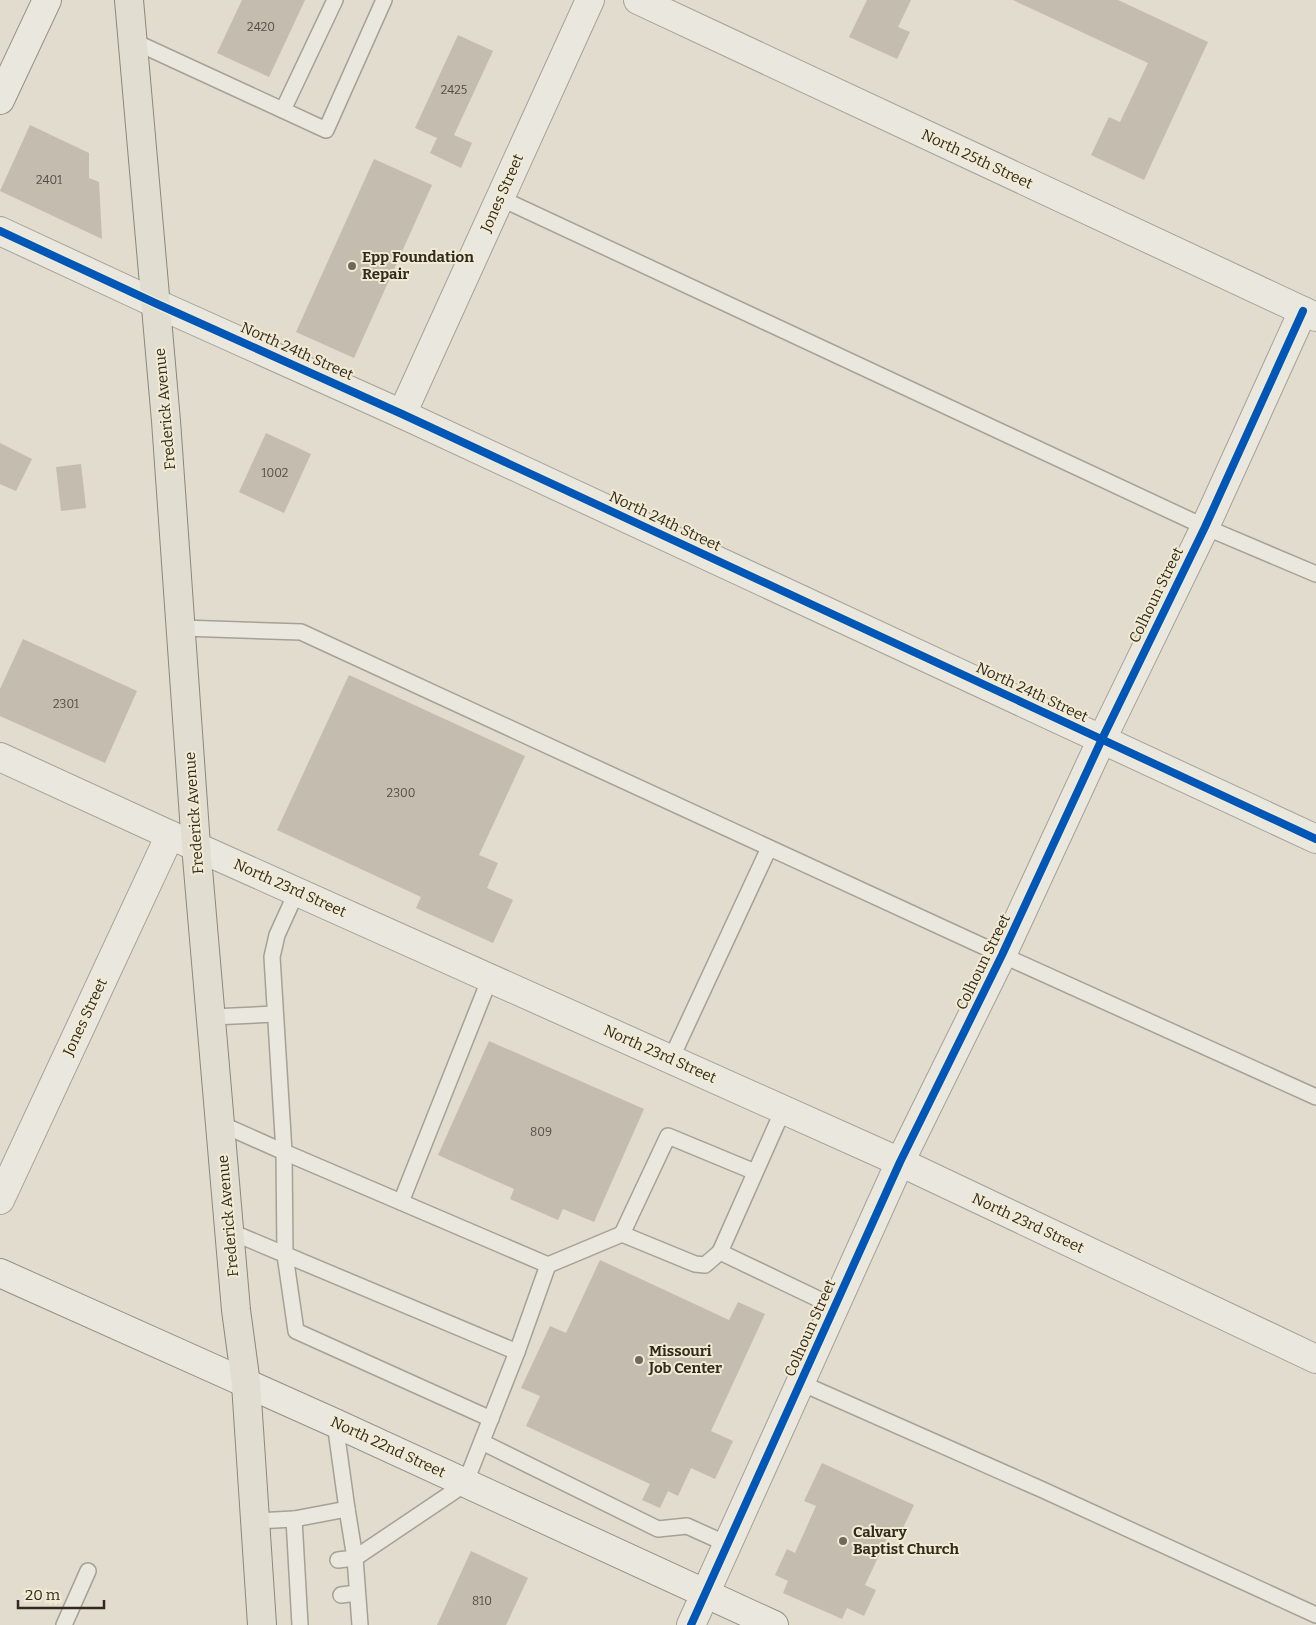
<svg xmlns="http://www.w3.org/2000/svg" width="1316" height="1625" font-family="Bitter,serif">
  <rect width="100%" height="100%" fill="#e1dccd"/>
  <!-- building -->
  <g fill="#c4bcae">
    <path d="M242 0H305L269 77 217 53Z"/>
    <path d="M867 0H911L898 27 910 32 897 59 849 37Z"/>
    <path d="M1013 0H1118L1208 42 1144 180 1091 155 1109 117 1120 122 1148 63Z"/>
    <path d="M458 35 493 51 454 135 472 143 461 168 430 153 437 138 415 128Z"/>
    <path d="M30 125 89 153V178L99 182 102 239 0 191Z"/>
    <path d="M374 159 432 185 354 358 296 332Z"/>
    <path d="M266 433 311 454 284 513 239 492Z"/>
    <path d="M0 443 32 459 16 491 0 484Z"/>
    <path d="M81 464 86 508 61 511 56 467Z"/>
    <path d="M23 639 137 691 105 763 0 716V689Z"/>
    <path d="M349 675 525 756 479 855 498 863 487 888 513 900 493 943 416 908 421 897 277 830Z"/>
    <path d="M489 1041 644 1109 594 1222 563 1209 558 1220 510 1199 514 1189 438 1155Z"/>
    <path d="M600 1260 729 1320 738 1302 765 1314 711 1431 733 1441 715 1479 691 1468 678 1496 668 1491 660 1508 642 1500 650 1484 526 1426 540 1396 521 1388 550 1326 566 1333Z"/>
    <path d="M822 1463 914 1505 900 1534 891 1530 865 1585 876 1590 864 1616 847 1608 842 1619 783 1593 788 1581 775 1575 787 1549 795 1553 816 1506 804 1501Z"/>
    <path d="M471 1551 528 1578 506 1625H437Z"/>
  </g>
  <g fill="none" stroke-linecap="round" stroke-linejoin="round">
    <defs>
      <g id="lane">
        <path d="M133 41 326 130 384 0"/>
        <path d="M283 110 335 0"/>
        <path d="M500 198 1205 527 1316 574"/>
        <path d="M182 628 301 632 1002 955 1316 1097"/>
        <path d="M297 891 277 935 272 957 284 1152 548 1265 517 1352"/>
        <path d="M212 1017 275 1014"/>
        <path d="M671 1059 769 848"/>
        <path d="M783 1110 720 1252 835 1307"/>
        <path d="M221 1124 284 1152 285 1255 296 1331 491 1419"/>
        <path d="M401 1202 490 978"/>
        <path d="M229 1231 517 1352 465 1484 355 1558 338 1560"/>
        <path d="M720 1252 705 1265 695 1264 622 1234 668 1136 755 1172"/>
        <path d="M548 1265 622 1234"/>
        <path d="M801 1383 1043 1490 1316 1615"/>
        <path d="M335 1423 347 1509"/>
        <path d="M482 1442 658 1529 687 1526 729 1545"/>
        <path d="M294 1519 300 1625"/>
        <path d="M256 1521 294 1519 347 1509 355 1558 360 1625"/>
        <path d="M341 1595 357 1593"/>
        <path d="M64 1625 88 1571"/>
      </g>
      <g id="street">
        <path d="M638 0 1316 317"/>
        <path d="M0 231 155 303 402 414 1316 839"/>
        <path d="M402 414 590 0"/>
        <path d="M0 757 170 835 900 1162 1316 1359"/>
        <path d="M0 1200 170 835"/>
        <path d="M691 1625 900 1162 1002 955 1102 739 1205 527 1303 311"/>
      </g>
      <g id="secondary">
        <path d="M0 100 47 0"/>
        <path d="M0 1273 335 1423 774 1625"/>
      </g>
      <path id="primary" d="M129 0 166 421 196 846 236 1310 246 1384 262 1625"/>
    </defs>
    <!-- lane casing -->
    <use href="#lane" stroke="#a6a196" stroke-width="18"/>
    <!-- street casing -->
    <use href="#street" stroke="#a6a196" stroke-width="30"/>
    <!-- secondary casing -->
    <use href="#secondary" stroke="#969186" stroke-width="30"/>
    <!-- primary casing -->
    <use href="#primary" stroke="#8c877d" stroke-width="30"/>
    <!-- lane -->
    <use href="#lane" stroke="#eae7de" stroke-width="15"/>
    <!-- street -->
    <use href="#street" stroke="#eae7de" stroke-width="28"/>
    <!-- secondary -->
    <use href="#secondary" stroke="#eae7de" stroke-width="28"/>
    <!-- primary -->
    <use href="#primary" stroke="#e1ddd0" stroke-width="28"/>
    <defs>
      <g id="cycleway">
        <path d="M0 231 155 303 402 414 1316 839"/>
        <path d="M691 1625 900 1162 1002 955 1102 739 1205 527 1303 311"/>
      </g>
    </defs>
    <!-- cycleway casing -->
    <use href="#cycleway" stroke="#f1ebd3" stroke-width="11"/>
    <!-- cycleway -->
    <use href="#cycleway" stroke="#0057b8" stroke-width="8"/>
  </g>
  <!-- markers -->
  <g fill="#70685c" stroke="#f1ebd3" stroke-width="2">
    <circle cx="352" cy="266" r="5"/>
    <circle cx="639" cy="1360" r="5"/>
    <circle cx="843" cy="1541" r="5"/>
  </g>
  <g text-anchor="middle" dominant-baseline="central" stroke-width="4" stroke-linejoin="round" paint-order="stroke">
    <!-- number labels -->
    <g font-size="12" fill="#574e43">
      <text x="261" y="27">2420</text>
      <text x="454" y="90">2425</text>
      <text x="49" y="180">2401</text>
      <text x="275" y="473">1002</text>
      <text x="66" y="704">2301</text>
      <text x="401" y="793">2300</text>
      <text x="541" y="1132">809</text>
      <text x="482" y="1601">810</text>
    </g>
    <!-- street labels -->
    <g font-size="15" fill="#332a1f" stroke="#f1ebd3">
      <text transform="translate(977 159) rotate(25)">North 25th Street</text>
      <text transform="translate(502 193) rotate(-66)">Jones Street</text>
      <text transform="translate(297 351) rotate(24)">North 24th Street</text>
      <text transform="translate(165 409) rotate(-95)">Frederick Avenue</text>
      <text transform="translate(665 521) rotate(25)">North 24th Street</text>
      <text transform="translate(1156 595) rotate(-64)">Colhoun Street</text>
      <text transform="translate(1032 692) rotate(25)">North 24th Street</text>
      <text transform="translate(194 813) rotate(-94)">Frederick Avenue</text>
      <text transform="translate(290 888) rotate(24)">North 23rd Street</text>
      <text transform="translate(983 962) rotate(-64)">Colhoun Street</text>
      <text transform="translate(85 1017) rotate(-65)">Jones Street</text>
      <text transform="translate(660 1054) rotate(24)">North 23rd Street</text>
      <text transform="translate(228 1216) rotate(-95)">Frederick Avenue</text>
      <text transform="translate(1028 1223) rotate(25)">North 23rd Street</text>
      <text transform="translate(810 1328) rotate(-66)">Colhoun Street</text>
      <text transform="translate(388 1447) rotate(25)">North 22nd Street</text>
    </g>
    <!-- poi labels -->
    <g font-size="15" font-weight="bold" fill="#332a1f" stroke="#f1ebd3" text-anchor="start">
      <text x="362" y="257">Epp Foundation<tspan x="362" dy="17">Repair</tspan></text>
      <text x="649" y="1351">Missouri<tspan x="649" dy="17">Job Center</tspan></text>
      <text x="853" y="1532">Calvary<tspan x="853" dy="17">Baptist Church</tspan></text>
    </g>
  </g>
  <!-- scale -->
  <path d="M18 1600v8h86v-8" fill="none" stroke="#332a1f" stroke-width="2.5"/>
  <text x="25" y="1600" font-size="15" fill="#332a1f" stroke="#f1ebd3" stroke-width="4" paint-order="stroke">20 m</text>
</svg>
